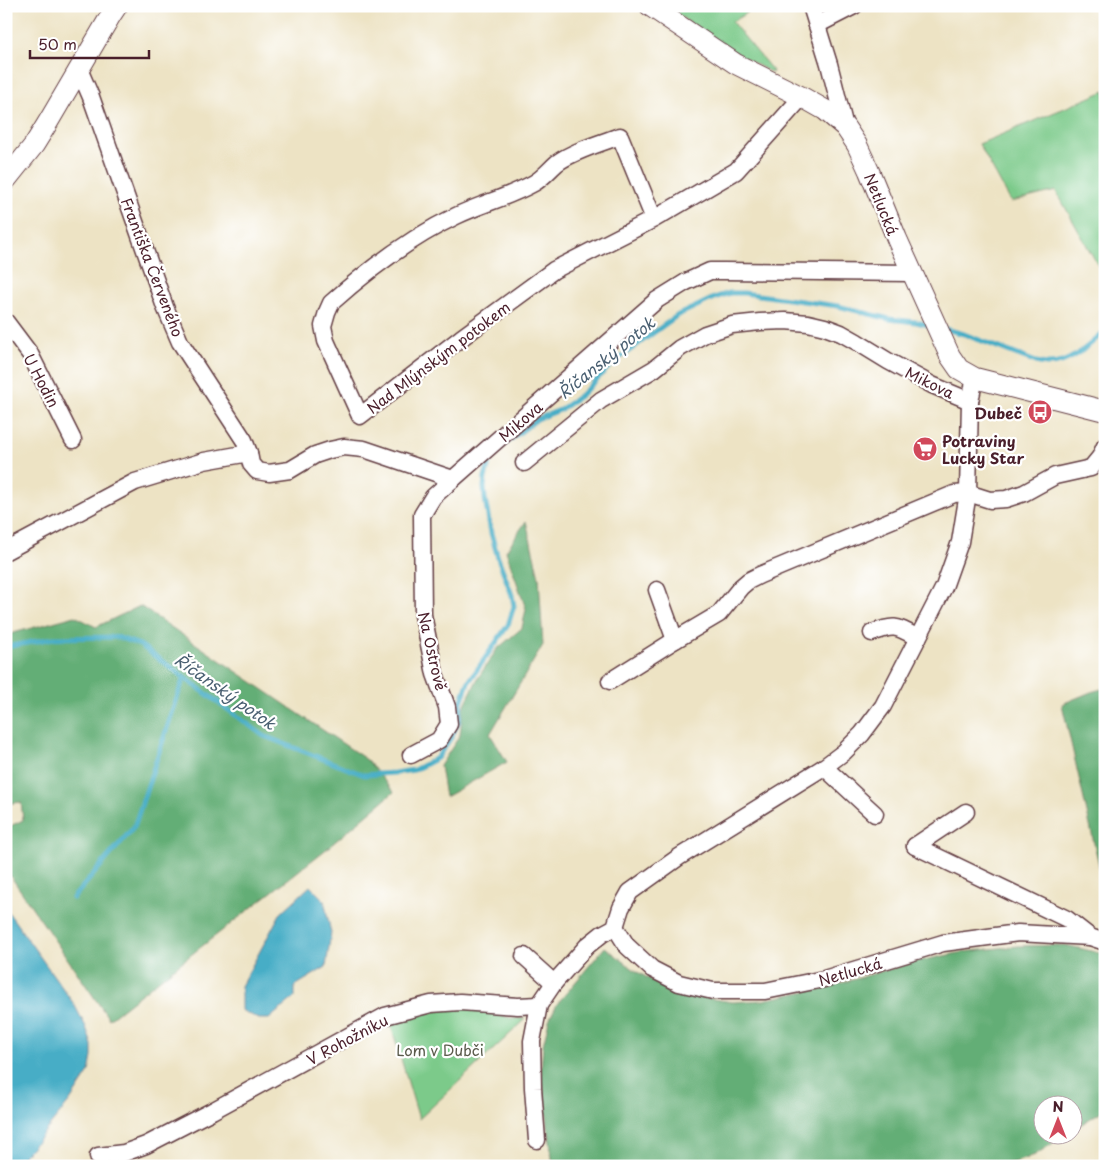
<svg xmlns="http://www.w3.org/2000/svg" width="1111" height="1172" font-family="'Playpen Sans',sans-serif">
  <rect width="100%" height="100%" fill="#fff"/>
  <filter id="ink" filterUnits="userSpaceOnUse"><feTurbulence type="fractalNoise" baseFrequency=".02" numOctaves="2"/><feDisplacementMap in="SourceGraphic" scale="10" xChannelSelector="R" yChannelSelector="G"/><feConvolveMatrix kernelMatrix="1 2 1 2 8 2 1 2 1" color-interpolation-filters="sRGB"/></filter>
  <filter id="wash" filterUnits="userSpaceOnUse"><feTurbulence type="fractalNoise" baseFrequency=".0096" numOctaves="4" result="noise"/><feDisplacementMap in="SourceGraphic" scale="20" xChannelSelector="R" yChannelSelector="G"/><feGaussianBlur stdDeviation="1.12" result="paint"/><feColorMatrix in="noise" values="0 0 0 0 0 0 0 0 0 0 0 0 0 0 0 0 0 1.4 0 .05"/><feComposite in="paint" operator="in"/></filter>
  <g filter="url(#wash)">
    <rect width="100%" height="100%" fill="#ede3c4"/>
    <!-- green -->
    <g fill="#7bca8a" stroke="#62745a">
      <path d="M666 6H757L732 22 773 71 772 73 716 42Z"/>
      <path d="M1105 91V276H1104L1056 191 1011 202 979 144Z"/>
      <path d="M457 1006 475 1007 510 1018 526 1019 419 1119 390 1022Z"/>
    </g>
    <!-- forest -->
    <g fill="#64ae76" stroke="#576650">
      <path d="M526 521 539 577 543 645 490 734 507 762 445 797 440 766 460 735 463 708 478 678 497 649 522 628 526 609 506 551Z"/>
      <path d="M140 606 367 760 394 792 324 851 109 1019 7 871 6 828 23 820 21 802 6 804V635L75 616 96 627Z"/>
      <path d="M1105 688V891L1062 704 1091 692Z"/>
      <path d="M1065 945 1105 954V1109L1074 1129V1104H1044V1134L1065 1135 1035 1155 1016 1162 991 1166H553L541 1071 543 1045 549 1020 557 1004 605 947 636 971 658 984 678 993 700 997 733 1002 763 1000 831 986 914 962 963 952 1017 946Z"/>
    </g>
    <!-- water -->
    <g fill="#47adc6" stroke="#486678">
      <path d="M310 886 324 900 331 933 326 967 295 986V997L269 1019H259L241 1010V986L280 914Z"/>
      <path d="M6 909 74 1004 86 1027 92 1045V1057L89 1072 70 1101 34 1145 13 1166H6Z"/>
    </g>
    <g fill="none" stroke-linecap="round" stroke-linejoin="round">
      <!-- stream -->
      <g stroke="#47adc6" stroke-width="5">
        <path d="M945 329 964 334 1036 362C1040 363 1044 364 1048 364 1070 365 1089 345 1105 331"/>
        <path d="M6 647 53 638 117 637 140 645 264 736 364 775 394 773 414 770 437 758 452 736 459 720 461 702 468 683 508 625 514 606 512 595 498 558 491 533 485 499 484 487 485 478 490 460 496 451 537 419 560 410 581 395 614 362 660 328 678 315 714 298 730 293H744L838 306 889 319 916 322 929 325"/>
        <path d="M73 898 134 827 184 677"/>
      </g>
    </g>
  </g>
  <g filter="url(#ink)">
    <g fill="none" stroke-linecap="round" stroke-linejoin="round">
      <defs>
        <g id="minor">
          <path d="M811 6 829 64 845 127"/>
          <path d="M817 25 854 6"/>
          <path d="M79 69 91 97 165 307 180 342 244 440 249 453"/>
          <path d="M654 219 620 136C601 143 573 151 557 163 549 170 543 178 534 183 509 197 481 204 456 216 410 238 369 269 331 303L327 312 323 326 326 341 360 416 461 338 554 270 654 219 736 171 802 97"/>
          <path d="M6 322 30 354 73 440"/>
          <path d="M524 463 601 400 654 369 680 348 705 334 732 325 760 322 785 321 808 323 825 327 841 333 857 342 888 361 932 385 970 401"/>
          <path d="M6 551 135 482 204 461 249 453 251 464 257 471 269 473 290 470 315 455 330 450 344 447 364 449 453 479 657 300 686 282 710 271H723L911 273"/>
          <path d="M657 590 675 640"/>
          <path d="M872 633C895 624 896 626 918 638"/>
          <path d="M610 681 675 640 719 614 741 587 748 581 760 575 954 494 968 493 990 500 1006 499 1024 493 1055 476 1091 468 1100 457 1105 446"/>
          <path d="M411 755 439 740 449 724 447 707 435 674 423 615 422 515 433 497 453 479"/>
          <path d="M824 767 875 814"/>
          <path d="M915 846 1067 919 1090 937"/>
          <path d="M915 846 966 812"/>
          <path d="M615 927 627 946 652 969 679 983 713 991H765L824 979 943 943 1018 933 1090 937 1105 942"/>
          <path d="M524 956 554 983"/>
          <path d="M537 1140 533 1088 532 1041 539 1005 554 983 587 946 602 934 615 927 621 908 630 892 679 857 824 767 844 752 862 734 883 706 944 587 960 542 968 493 970 401 975 378"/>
          <path d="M98 1156 124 1153 146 1145 212 1111 385 1016 431 1004 460 1002 518 1006 539 1005"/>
        </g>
        <g id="tertiary">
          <path d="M650 6 736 64 802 97 825 110 845 127 857 145 869 171 897 239 950 356 959 369 975 378 1105 411"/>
          <path d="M6 180 34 145 47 124 111 15 117 6"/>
        </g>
      </defs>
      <!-- minor casing -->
      <use href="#minor" stroke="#623c42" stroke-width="19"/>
      <!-- tertiary casing -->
      <use href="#tertiary" stroke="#623c42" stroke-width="22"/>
      <!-- minor -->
      <use href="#minor" stroke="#fff" stroke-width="16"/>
      <!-- tertiary -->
      <use href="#tertiary" stroke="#fff" stroke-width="20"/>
    </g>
  </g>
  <!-- icons -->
  <defs>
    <symbol id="bus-disc" viewBox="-11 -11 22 22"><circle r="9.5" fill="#d1495b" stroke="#fff"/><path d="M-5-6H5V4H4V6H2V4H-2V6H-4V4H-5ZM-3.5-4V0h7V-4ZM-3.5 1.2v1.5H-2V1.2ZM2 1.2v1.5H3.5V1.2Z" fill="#fff"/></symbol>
    <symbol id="supermarket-disc" viewBox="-11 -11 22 22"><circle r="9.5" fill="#d1495b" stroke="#fff"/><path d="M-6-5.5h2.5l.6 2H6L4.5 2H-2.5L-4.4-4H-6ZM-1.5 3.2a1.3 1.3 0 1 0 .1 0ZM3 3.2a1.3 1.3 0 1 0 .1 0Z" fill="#fff"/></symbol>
  </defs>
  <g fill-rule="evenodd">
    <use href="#bus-disc" x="1026" y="398" width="28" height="28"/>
    <use href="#supermarket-disc" x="911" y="435" width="28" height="28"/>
  </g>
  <g text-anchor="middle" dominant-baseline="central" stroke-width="4.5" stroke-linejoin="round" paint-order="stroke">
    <!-- street labels -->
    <g font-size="15" fill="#4a1f2b" stroke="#fff">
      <text transform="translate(882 204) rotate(68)">Netlucká</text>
      <text transform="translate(153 267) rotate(69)">Františka Červeného</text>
      <text transform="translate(438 357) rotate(-37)">Nad Mlýnským potokem</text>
      <text transform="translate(42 380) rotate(62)">U Hodin</text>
      <text transform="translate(930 382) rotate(26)">Mikova</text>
      <text transform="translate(520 421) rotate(-41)">Mikova</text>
      <text transform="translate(433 651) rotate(77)">Na Ostrově</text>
      <text transform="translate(850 971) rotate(-16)">Netlucká</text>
      <text transform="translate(347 1039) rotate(-28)">V Rohožníku</text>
    </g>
    <!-- poi labels -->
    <g font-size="15" font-weight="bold" fill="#4a1f2b" stroke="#fff" text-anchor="end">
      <text x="1022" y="412">Dubeč</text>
      <text x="942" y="440" text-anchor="start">Potraviny<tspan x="942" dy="17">Lucky Star</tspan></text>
    </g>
    <!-- park labels -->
    <g font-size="15" fill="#5b5b4c" stroke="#fff">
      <text x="440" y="1049">Lom v Dubči</text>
    </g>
    <!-- water labels -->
    <g font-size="16" font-style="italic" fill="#495f71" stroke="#fff">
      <text transform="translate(606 357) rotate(-39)">Říčanský potok</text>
      <text transform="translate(226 691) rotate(35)">Říčanský potok</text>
    </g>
  </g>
  <!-- margin -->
  <rect width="1111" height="1172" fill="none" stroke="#fff" stroke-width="25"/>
  <!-- north arrow -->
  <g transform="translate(1058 1120)"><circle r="24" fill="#ffffff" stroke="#b7a5aa"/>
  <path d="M0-4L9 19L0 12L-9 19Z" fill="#d1495b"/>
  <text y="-8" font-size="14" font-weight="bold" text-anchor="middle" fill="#4a1f2b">N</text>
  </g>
  <!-- scale -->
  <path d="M30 50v8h119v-8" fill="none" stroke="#4a1f2b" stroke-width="2.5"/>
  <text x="38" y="50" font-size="15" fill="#4a1f2b" stroke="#ffffff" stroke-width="4" paint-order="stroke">50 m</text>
</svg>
